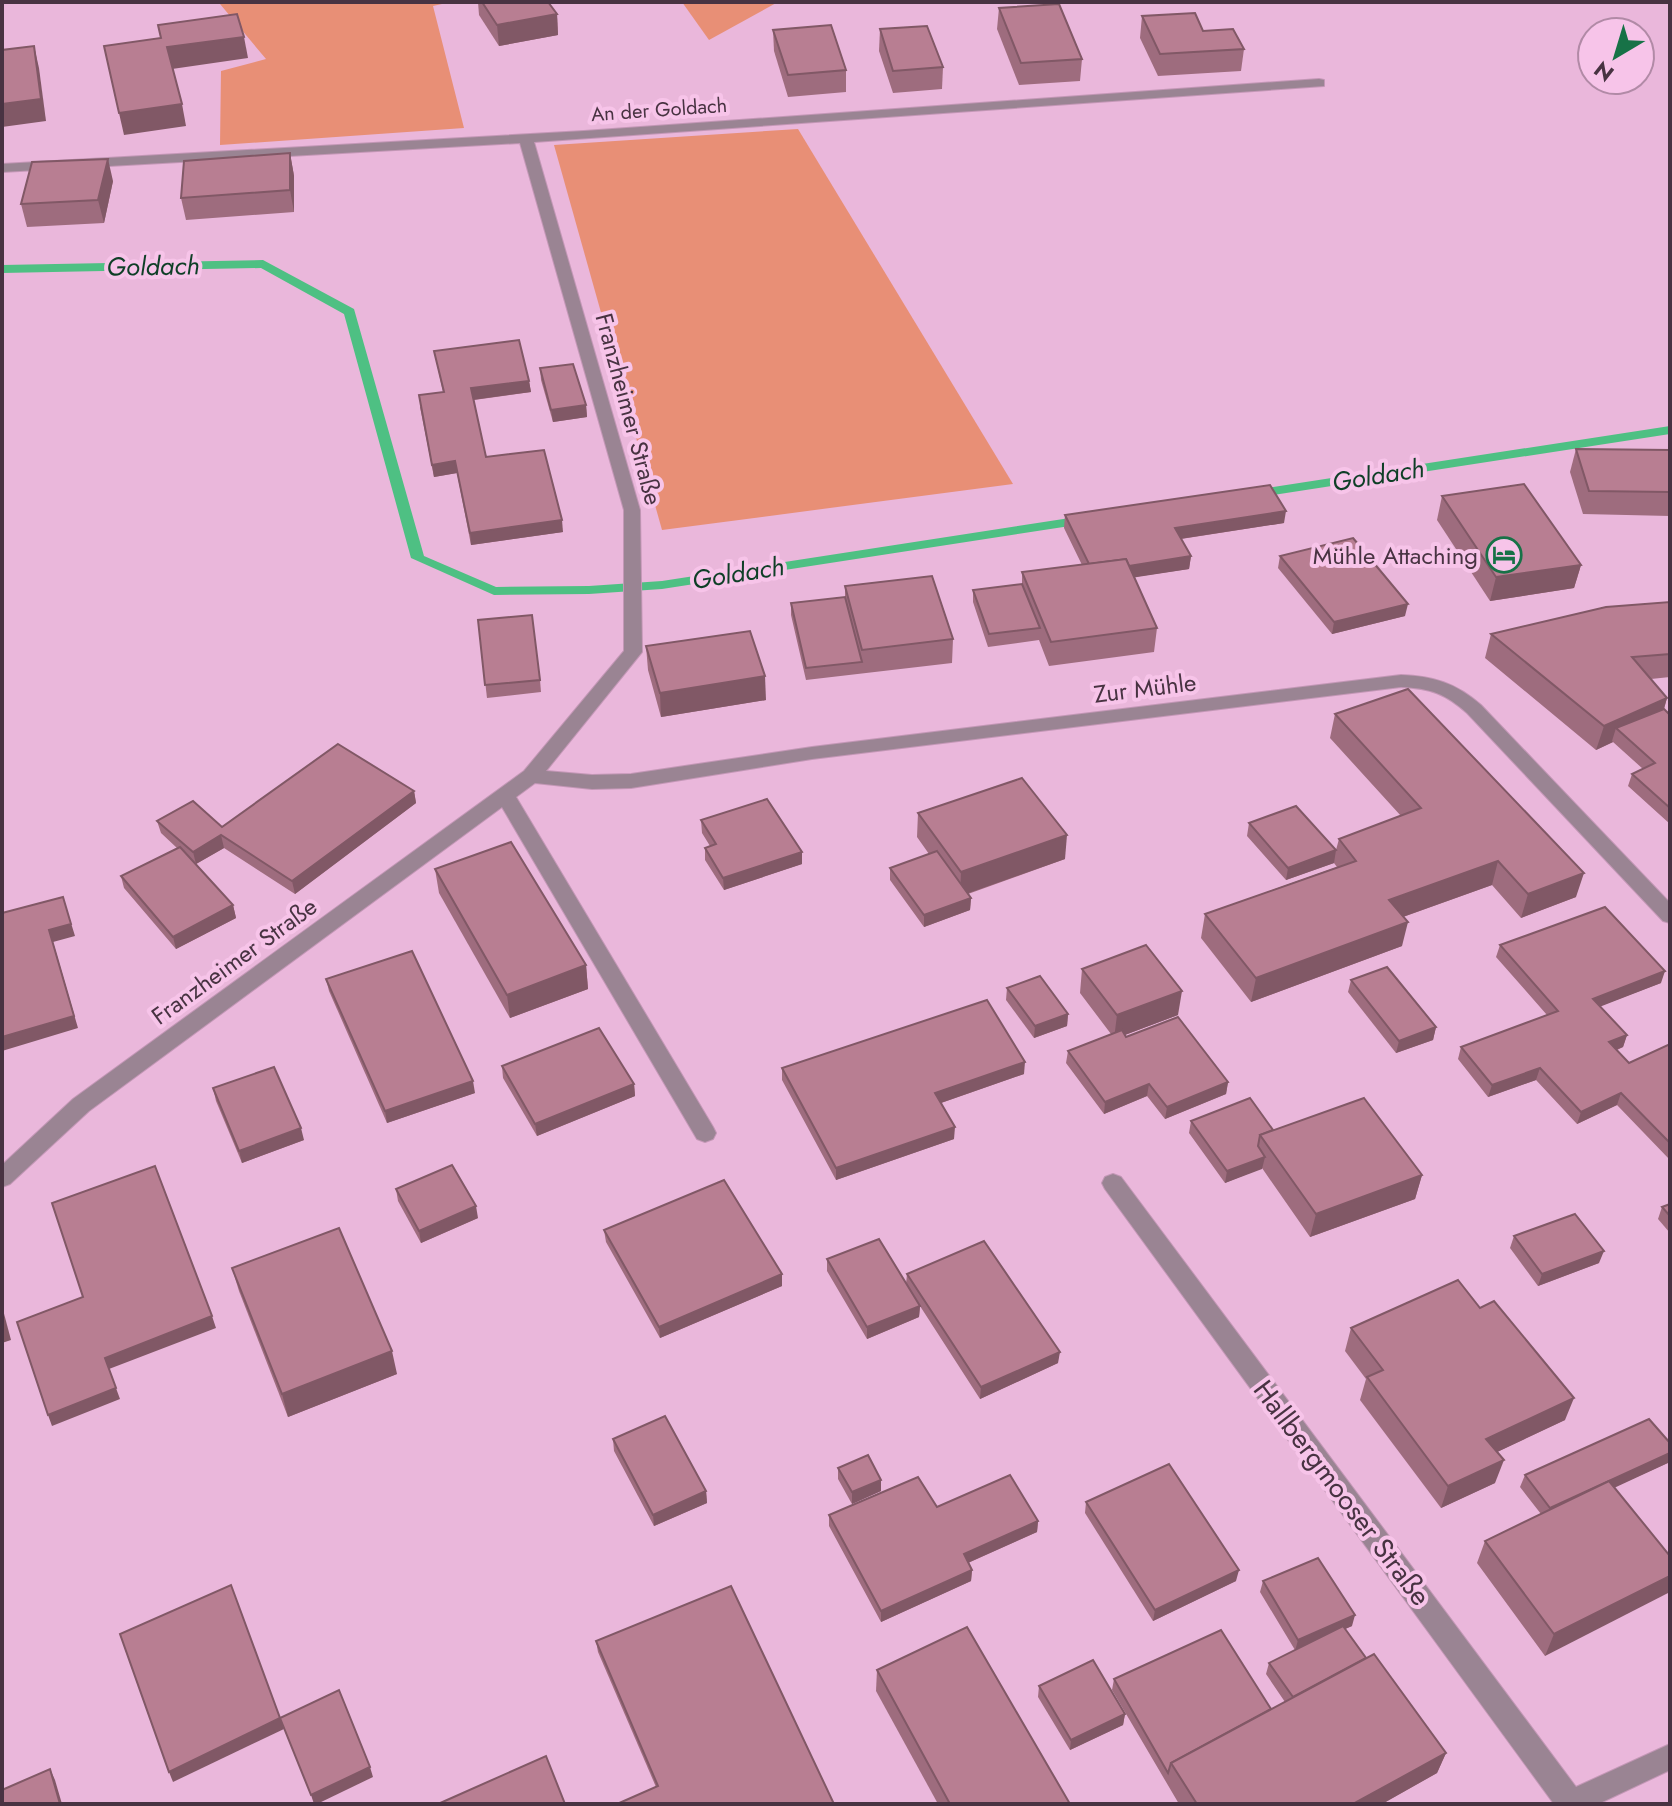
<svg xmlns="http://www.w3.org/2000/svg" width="1672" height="1806" font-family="Jost,sans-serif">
  <rect width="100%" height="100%" fill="#eab7db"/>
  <!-- green -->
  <g fill="#e88f76">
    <path d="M235 2H451L433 6 464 128 220 145 221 71 266 59 220 4Z"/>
    <path d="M682 2H778L709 40Z"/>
    <path d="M798 129 1013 484 662 530 554 145Z"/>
  </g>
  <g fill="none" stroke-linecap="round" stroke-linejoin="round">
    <!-- stream -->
    <g fill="#4ec083" fill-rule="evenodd">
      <path d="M263 260 354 309 424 556 496 587 589 586 662 581 1083 516 1090 520 1083 524 662 589 589 594 494 595 411 558 344 314 261 268 2 273V265Z"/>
      <path d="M1670 426V434L1253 498 1246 494 1253 490Z"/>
    </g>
    <defs>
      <g id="minor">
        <path d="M1319 79 1324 80V86L534 142 640 510 642 652 546 771 592 775 631 774 812 747 1401 675C1433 676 1456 683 1481 705L1670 903V923L1663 921 1467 713C1446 694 1430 688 1401 687L812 759 631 788 592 789 535 783 516 797 713 1127 716 1133 713 1139 705 1142 697 1139 502 807 89 1111 10 1184 2 1187V1165L73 1099 524 771 624 651V510L520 143 2 172V164L584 131Z"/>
        <path d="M1113 1174 1121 1177 1576 1787 1670 1744V1770L1598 1804H1554L1105 1189 1102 1183 1105 1177Z"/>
      </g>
    </defs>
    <!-- minor casing -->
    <use href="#minor" stroke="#c397b6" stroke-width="2"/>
    <!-- minor -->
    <use href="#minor" fill="#9a8493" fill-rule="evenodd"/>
  </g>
  <!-- wall -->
  <g fill="#9e6c7e">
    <path d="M478 2H548L557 14 558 35 499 46 479 15Z"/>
    <path d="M999 8 1082 59 1080 81 1019 85 997 29Z"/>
    <path d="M1142 16 1203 31 1244 49 1241 71 1158 76 1140 38Z"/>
    <path d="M880 29 943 67 942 89 893 93 879 51Z"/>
    <path d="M773 30 846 70V92L788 97 774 51Z"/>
    <path d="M290 153 294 176V212L186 220 181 198Z"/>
    <path d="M113 181 104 223 27 227 21 204Z"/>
    <path d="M434 351 529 381 531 392 474 400 486 457 563 532 471 545 457 473 434 477 420 407 443 392Z"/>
    <path d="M540 368 586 405 587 417 553 422 541 380Z"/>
    <path d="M1576 449 1670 450V516L1583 514 1570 472Z"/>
    <path d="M1442 496 1581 565 1574 588 1490 601 1437 520Z"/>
    <path d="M1065 515 1284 523 1181 539 1191 556 1189 569 1134 577 1157 628 1154 652 1049 666 1039 640 988 647 973 602V590L1022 584V572L1082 565 1064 528Z"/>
    <path d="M1280 556 1405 616 1332 634 1278 568Z"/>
    <path d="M845 586 953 639 952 663 806 680 791 615V603L845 597Z"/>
    <path d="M1670 602V677L1651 679 1667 698 1664 709 1670 715V824L1628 786 1632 774 1643 769 1613 742 1596 750 1485 658 1491 634Z"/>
    <path d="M478 620 540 680 541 692 487 698Z"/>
    <path d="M646 646 766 700 661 717 648 670Z"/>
    <path d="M1335 714 1576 897 1521 918 1492 885 1403 917 1402 946 1251 1002 1201 938 1205 914 1337 867 1334 863 1286 880 1247 836 1249 823 1336 850 1339 839 1401 816 1330 738Z"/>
    <path d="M414 791 416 803 295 894 224 848 196 864 233 905 236 918 176 949 124 888 121 876 177 848 161 833 157 821 222 827Z"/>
    <path d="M918 813 1065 859 968 894 971 898 970 910 924 927 890 880V868L929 854 917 837Z"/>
    <path d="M701 820 802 864 724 890 705 860V848L710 846 702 833Z"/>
    <path d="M435 869 586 965 588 989 510 1018 439 893Z"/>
    <path d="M1500 945 1661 983 1600 1006 1627 1035 1623 1047 1617 1050 1629 1063 1670 1044V1160L1617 1105 1577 1124 1536 1080 1488 1097 1458 1059 1461 1047 1547 1015 1496 957Z"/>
    <path d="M1082 969 1178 1015 1125 1035 1126 1037 1228 1082 1226 1094 1165 1119 1147 1096 1104 1114 1066 1063 1068 1051 1111 1034 1080 993Z"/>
    <path d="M326 979 475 1093 387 1123 329 991Z"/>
    <path d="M1351 980 1436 1027 1433 1040 1396 1053 1348 992Z"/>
    <path d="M1007 988 1068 1014 1067 1026 1034 1038 1006 1000Z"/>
    <path d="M502 1066 634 1084 635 1096 537 1136 503 1078Z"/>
    <path d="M782 1068 1024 1074 941 1103 954 1139 836 1180 782 1080Z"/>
    <path d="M213 1088 304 1140 242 1163 216 1101Z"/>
    <path d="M1191 1121 1273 1130 1422 1175 1415 1199 1310 1237 1262 1168 1225 1183 1189 1133Z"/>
    <path d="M396 1189 478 1218 421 1243 398 1201Z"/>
    <path d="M1670 1204V1233L1658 1219 1662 1207Z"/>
    <path d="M604 1230 782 1274V1286L660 1338 606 1242Z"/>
    <path d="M1514 1236 1599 1263 1538 1286 1510 1248Z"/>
    <path d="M827 1259 906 1284 907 1274 1058 1363 980 1399 920 1306 919 1317 867 1339 827 1271Z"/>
    <path d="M232 1268 397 1374 288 1417 239 1291Z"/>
    <path d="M1351 1328 1565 1420 1497 1452 1495 1483 1441 1508 1360 1400 1366 1379 1345 1351Z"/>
    <path d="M613 1439 706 1491 707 1503 654 1526 614 1451Z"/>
    <path d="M1670 1462 1614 1487 1670 1556 1545 1656 1477 1563 1485 1541 1541 1514 1520 1487 1525 1475Z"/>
    <path d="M838 1468 881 1491 852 1504 838 1479Z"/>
    <path d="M1086 1502 1236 1581 1153 1621 1085 1513Z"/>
    <path d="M937 1507 1038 1521 1037 1532 968 1563 972 1570 971 1581 881 1622 829 1526V1515Z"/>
    <path d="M1263 1581 1352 1626 1345 1629 1366 1658 1446 1753 1437 1773 1382 1804H1179L1112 1690 1114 1679 1271 1709 1285 1702 1266 1674 1269 1663 1295 1650 1260 1592Z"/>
    <path d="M596 1641 834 1804 656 1787 598 1652Z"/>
    <path d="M877 1670 1070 1804H938L876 1691Z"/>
    <path d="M1039 1686 1125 1714 1123 1725 1070 1750 1038 1697Z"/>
  </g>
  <!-- shaded-wall -->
  <g fill="#815866">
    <path d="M557 14 558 35 499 46 497 25Z"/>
    <path d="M244 37 248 58 172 69 167 47Z"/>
    <path d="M34 46 39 68 46 121 2 127V104Z"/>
    <path d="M182 104 186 126 124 135 119 113Z"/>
    <path d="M290 153 294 176V212L290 190Z"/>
    <path d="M108 159 113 181 104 223 98 200Z"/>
    <path d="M529 381 531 392 472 400 471 388Z"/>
    <path d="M586 405 587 417 553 422 551 410Z"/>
    <path d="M455 461 457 473 434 477 432 465Z"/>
    <path d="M1286 511 1284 523 1173 540 1175 528Z"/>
    <path d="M562 520 563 532 471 545 470 533Z"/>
    <path d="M1191 556 1189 569 1092 584 1093 572Z"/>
    <path d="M1581 565 1574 588 1490 601 1496 577Z"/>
    <path d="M1408 604 1405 616 1332 634 1334 622Z"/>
    <path d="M765 676 766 700 661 717 660 693Z"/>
    <path d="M1667 698 1660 722 1616 728 1612 741 1613 742 1596 750 1604 726Z"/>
    <path d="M414 791 416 803 295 894 292 881Z"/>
    <path d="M221 835 224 848 196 864 193 852Z"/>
    <path d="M1067 835 1065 859 960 896 961 872Z"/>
    <path d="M1336 850 1334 863 1286 880 1288 868Z"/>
    <path d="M802 852V864L724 890 723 878Z"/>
    <path d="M1498 861 1492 885 1383 924 1389 900Z"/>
    <path d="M1584 873 1576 897 1521 918 1528 894Z"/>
    <path d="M63 897 75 936 53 942 78 1028 2 1051V1037Z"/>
    <path d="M971 898 970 910 924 927V915Z"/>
    <path d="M233 905 236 918 176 949 173 937Z"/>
    <path d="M1408 922 1402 946 1251 1002 1256 978Z"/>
    <path d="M586 965 588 989 510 1018 507 995Z"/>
    <path d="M1665 971 1661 983 1589 1011 1593 999Z"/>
    <path d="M1182 991 1178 1015 1114 1039 1117 1015Z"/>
    <path d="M1068 1014 1067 1026 1034 1038 1035 1026Z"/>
    <path d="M1436 1027 1433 1040 1396 1053 1399 1041Z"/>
    <path d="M1627 1035 1623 1047 1605 1054 1609 1042Z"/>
    <path d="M1025 1062 1024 1074 935 1105V1093Z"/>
    <path d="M1540 1068 1536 1080 1488 1097 1492 1085Z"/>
    <path d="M473 1081 475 1093 387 1123 385 1111Z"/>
    <path d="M1228 1082 1226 1094 1165 1119 1167 1107Z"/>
    <path d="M634 1084 635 1096 537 1136 535 1124Z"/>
    <path d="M1149 1084 1147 1096 1104 1114 1105 1102Z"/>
    <path d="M1621 1093 1617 1105 1577 1124 1581 1112Z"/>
    <path d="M955 1127 954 1139 836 1180V1168Z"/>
    <path d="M301 1128 304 1140 242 1163 239 1151Z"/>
    <path d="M1265 1157 1262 1169 1225 1183 1227 1171Z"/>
    <path d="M1422 1175 1415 1199 1310 1237 1316 1214Z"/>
    <path d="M476 1206 478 1218 421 1243 419 1231Z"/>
    <path d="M1604 1251 1599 1263 1538 1286 1542 1274Z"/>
    <path d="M782 1274V1286L660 1338 659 1327Z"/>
    <path d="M2 1306 11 1340 2 1343Z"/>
    <path d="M920 1306 919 1317 867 1339V1327Z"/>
    <path d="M212 1316 216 1328 109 1369 120 1399 52 1426 48 1415 105 1358Z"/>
    <path d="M392 1351 397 1374 288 1417 282 1394Z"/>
    <path d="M1060 1352 1058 1363 980 1399 981 1387Z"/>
    <path d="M1574 1398 1565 1420 1478 1461 1486 1439Z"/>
    <path d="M1670 1453V1462L1545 1520 1550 1508Z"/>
    <path d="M1504 1460 1495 1483 1441 1508 1448 1486Z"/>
    <path d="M881 1480V1491L852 1504V1492Z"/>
    <path d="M706 1491 707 1503 654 1526 653 1515Z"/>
    <path d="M1038 1521 1037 1532 963 1565 964 1554Z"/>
    <path d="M972 1570 971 1581 881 1622V1611Z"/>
    <path d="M1239 1570 1236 1581 1153 1621 1155 1610Z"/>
    <path d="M1670 1576V1592L1545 1656 1554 1634Z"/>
    <path d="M1355 1615 1352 1626 1295 1651 1298 1640Z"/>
    <path d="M1125 1714 1123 1725 1070 1750 1071 1740Z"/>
    <path d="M280 1718 284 1729 173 1782 169 1772Z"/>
    <path d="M1446 1753 1437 1773 1382 1804H1353Z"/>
    <path d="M370 1767 373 1777 317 1804H314L311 1795Z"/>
    <path d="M50 1769 55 1780 62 1804H60Z"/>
  </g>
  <!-- building -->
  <g fill="#b87e92" stroke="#815866" stroke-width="2">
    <path d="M482 2H548L557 14 497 25Z"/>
    <path d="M1059 4 1082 59 1021 63 999 8Z"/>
    <path d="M1195 13 1203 31 1233 29 1244 49 1160 54 1142 16Z"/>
    <path d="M237 14 244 37 167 47 182 104 119 113 104 46 161 38 158 25Z"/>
    <path d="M831 25 846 70 788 75 773 30Z"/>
    <path d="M927 26 943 67 893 71 880 29Z"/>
    <path d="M34 46 41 99 2 104V50Z"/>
    <path d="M290 153V190L181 198 184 161Z"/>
    <path d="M108 159 98 200 21 204 32 162Z"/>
    <path d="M519 340 529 381 471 388 486 457 544 450 562 520 470 533 455 461 432 465 419 395 444 392 434 351Z"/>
    <path d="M573 364 586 405 551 410 540 368Z"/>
    <path d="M1576 449 1670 450V492L1589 491Z"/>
    <path d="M1524 484 1581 565 1496 577 1442 496Z"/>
    <path d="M1270 485 1286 511 1175 528 1191 556 1129 566 1126 559 1089 564 1065 515Z"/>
    <path d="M1353 538 1408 604 1334 622 1280 556Z"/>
    <path d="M1126 559 1157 628 1051 642 1022 572Z"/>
    <path d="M932 576 953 639 862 650 845 586Z"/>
    <path d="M1022 584 1040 628 989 634 973 590Z"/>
    <path d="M845 597 862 662 806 668 791 603Z"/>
    <path d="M1670 602V654L1632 657 1667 698 1604 726 1491 634 1606 607Z"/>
    <path d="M532 615 540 680 485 685 478 620Z"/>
    <path d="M750 631 765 676 660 693 646 646Z"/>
    <path d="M1408 689 1584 873 1528 894 1498 861 1389 900 1408 922 1256 978 1205 914 1356 861 1339 839 1421 808 1335 714Z"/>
    <path d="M1664 709 1670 715V808L1632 774 1655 763 1616 728Z"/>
    <path d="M338 744 414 791 292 881 221 835 193 852 157 821 193 801 222 827Z"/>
    <path d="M1022 778 1067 835 961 872 918 813Z"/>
    <path d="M767 799 802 852 723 878 705 848 716 844 701 820Z"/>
    <path d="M1296 806 1336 850 1288 868 1249 823Z"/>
    <path d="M511 842 586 965 507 995 435 869Z"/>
    <path d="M180 847 233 905 173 937 121 876Z"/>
    <path d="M937 851 971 898 924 915 890 868Z"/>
    <path d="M63 897 71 924 49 930 74 1016 2 1037V913Z"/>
    <path d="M1605 907 1665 971 1593 999 1627 1035 1609 1042 1629 1063 1670 1044V1143L1621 1093 1581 1112 1540 1068 1492 1085 1461 1047 1558 1011 1500 945Z"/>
    <path d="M1146 945 1182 991 1117 1015 1082 969Z"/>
    <path d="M412 951 473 1081 385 1111 326 979Z"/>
    <path d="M1387 967 1436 1027 1399 1041 1351 980Z"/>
    <path d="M1040 976 1068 1014 1035 1026 1007 988Z"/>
    <path d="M987 1000 1025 1062 935 1093 955 1127 836 1168 782 1068Z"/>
    <path d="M1178 1017 1228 1082 1167 1107 1149 1084 1105 1102 1068 1051 1122 1030 1126 1037Z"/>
    <path d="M599 1028 634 1084 535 1124 502 1066Z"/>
    <path d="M274 1067 301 1128 239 1151 213 1088Z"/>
    <path d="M1250 1098 1273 1130 1260 1135 1258 1146 1265 1157 1227 1171 1191 1121Z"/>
    <path d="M1364 1098 1422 1175 1316 1214 1260 1135Z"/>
    <path d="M452 1165 476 1206 419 1231 396 1189Z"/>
    <path d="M155 1166 212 1316 105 1358 116 1388 48 1415 17 1322 83 1297 52 1203Z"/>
    <path d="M724 1180 782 1274 659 1327 604 1230Z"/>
    <path d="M1670 1204V1216L1662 1207Z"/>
    <path d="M1575 1214 1604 1251 1542 1274 1514 1236Z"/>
    <path d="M339 1228 392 1351 282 1394 232 1268Z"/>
    <path d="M879 1239 920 1306 867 1327 827 1259Z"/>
    <path d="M984 1241 1060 1352 981 1387 907 1274Z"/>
    <path d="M1458 1280 1480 1308 1494 1301 1574 1398 1486 1439 1504 1460 1448 1486 1367 1377 1383 1370 1351 1328Z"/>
    <path d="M2 1314 5 1328 2 1329Z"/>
    <path d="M665 1416 706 1491 653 1515 613 1439Z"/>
    <path d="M1649 1419 1670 1443V1453L1550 1508 1525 1475Z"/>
    <path d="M868 1455 881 1480 852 1492 838 1468Z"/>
    <path d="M1169 1464 1239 1570 1155 1610 1086 1502Z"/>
    <path d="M1010 1475 1038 1521 964 1554 972 1570 881 1611 829 1515 918 1477 937 1507Z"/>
    <path d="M1609 1481 1670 1556V1576L1554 1634 1485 1541Z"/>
    <path d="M1318 1558 1355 1615 1298 1640 1263 1581Z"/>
    <path d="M231 1585 280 1718 169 1772 120 1634Z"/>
    <path d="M731 1586 834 1804H617L658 1786 596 1641Z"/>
    <path d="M1343 1626 1366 1658 1293 1697 1269 1663Z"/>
    <path d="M967 1627 1070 1804H950L877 1670Z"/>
    <path d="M1221 1630 1271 1709 1171 1763 1168 1773 1114 1679Z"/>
    <path d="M1374 1654 1446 1753 1353 1804H1197L1171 1763Z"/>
    <path d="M1093 1660 1125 1714 1071 1740 1039 1686Z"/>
    <path d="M339 1690 370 1767 311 1795 280 1718Z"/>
    <path d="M546 1756 565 1804H438Z"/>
    <path d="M50 1769 60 1804H2V1790Z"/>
  </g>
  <!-- icons -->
  <defs>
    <symbol id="hotel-ring" viewBox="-11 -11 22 22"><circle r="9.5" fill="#f7c4e9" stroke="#177247" stroke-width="1.5"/><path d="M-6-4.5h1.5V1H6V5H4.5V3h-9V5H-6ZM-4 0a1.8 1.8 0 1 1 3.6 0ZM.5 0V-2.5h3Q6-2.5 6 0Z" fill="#177247"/></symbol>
  </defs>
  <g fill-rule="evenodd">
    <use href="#hotel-ring" x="1484" y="535" width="40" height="40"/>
  </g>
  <g text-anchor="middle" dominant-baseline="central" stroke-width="8" stroke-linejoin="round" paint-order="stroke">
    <!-- far-street labels -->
    <g font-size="20" fill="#483342" stroke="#f7c4e9">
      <text transform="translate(659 110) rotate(-4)">An der Goldach</text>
    </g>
    <!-- street labels -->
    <g font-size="24" fill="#483342" stroke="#f7c4e9">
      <text transform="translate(629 409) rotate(75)">Franzheimer Straße</text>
      <text transform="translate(1145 688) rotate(-7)">Zur Mühle</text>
      <text transform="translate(234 961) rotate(-36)">Franzheimer Straße</text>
    </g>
    <!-- poi labels -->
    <g font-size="24" fill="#483342" stroke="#f7c4e9" text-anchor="end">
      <text x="1478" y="555">Mühle Attaching</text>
    </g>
    <!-- water labels -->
    <g font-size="26" font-style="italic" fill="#0f3f27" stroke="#f7c4e9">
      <text transform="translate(153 266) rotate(-1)">Goldach</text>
      <text transform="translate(1378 475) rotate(-9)">Goldach</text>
      <text transform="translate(738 573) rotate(-9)">Goldach</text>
    </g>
    <!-- near-street labels -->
    <g font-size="28" fill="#483342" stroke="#f7c4e9">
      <text transform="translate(1342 1493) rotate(53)">Hallbergmooser Straße</text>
    </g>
  </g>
  <!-- border -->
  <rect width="1672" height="1806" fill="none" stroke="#483342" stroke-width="8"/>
  <!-- north arrow -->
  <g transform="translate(1616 56) rotate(218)"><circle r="38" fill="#f7c4e9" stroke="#b18aa6" stroke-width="2"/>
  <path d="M0-6L14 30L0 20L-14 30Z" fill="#177247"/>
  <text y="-12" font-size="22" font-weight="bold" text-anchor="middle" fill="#483342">N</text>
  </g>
</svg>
